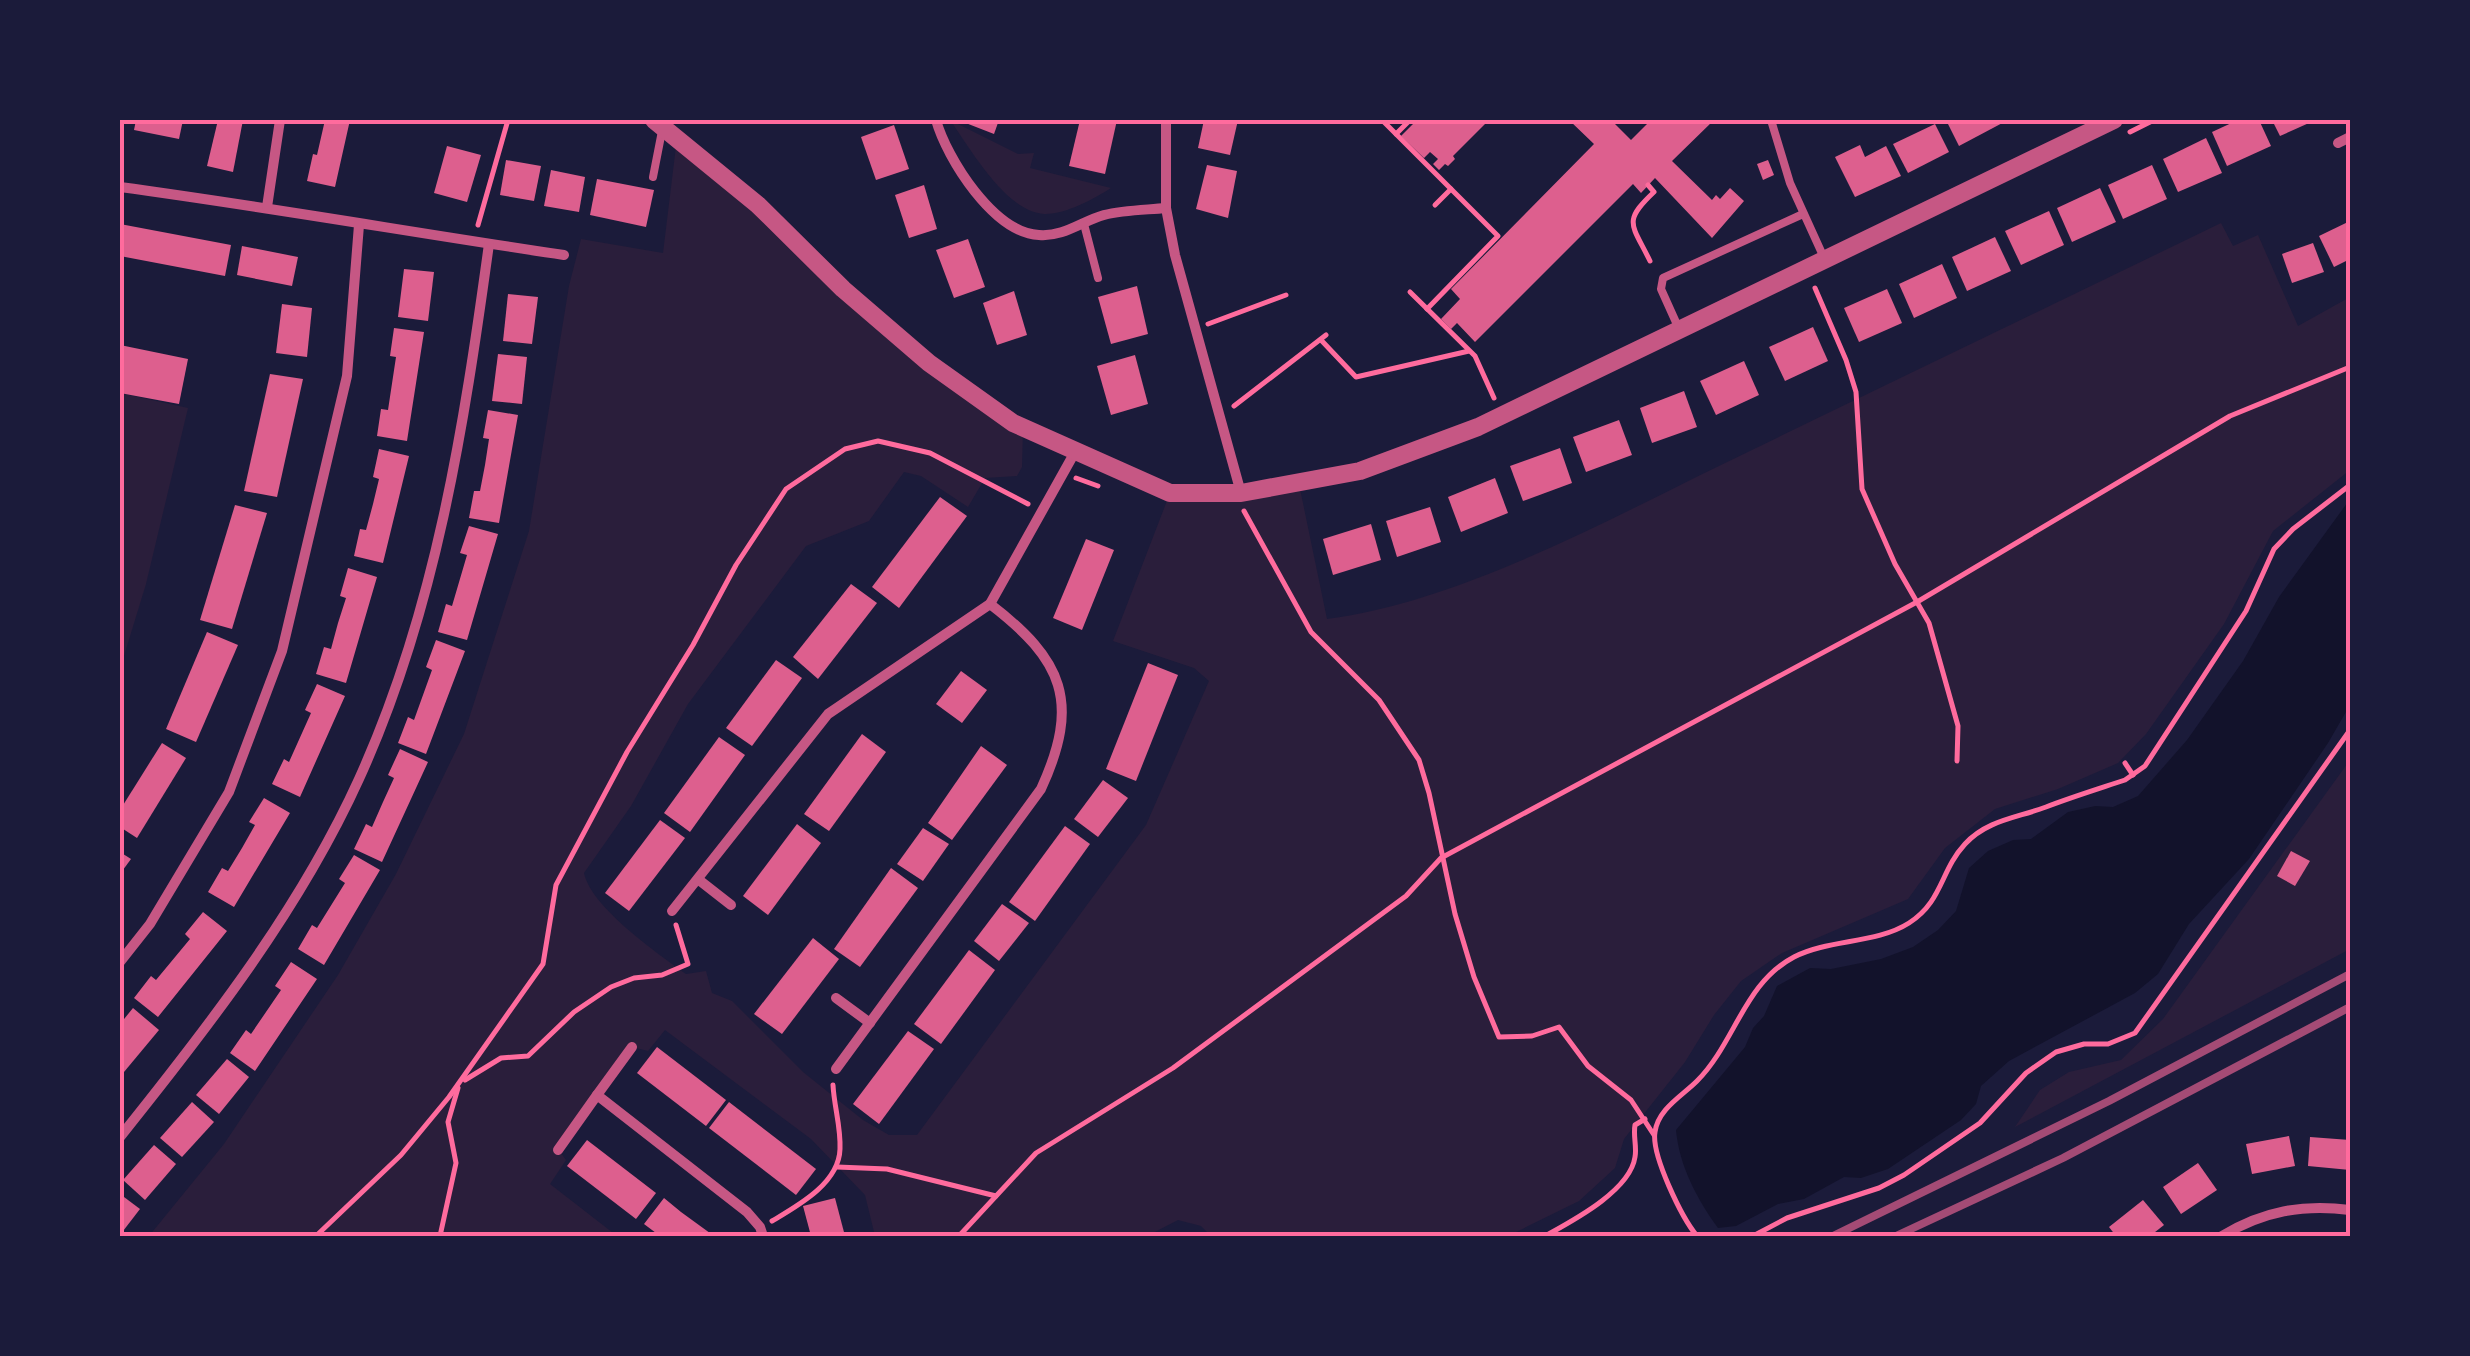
<svg xmlns="http://www.w3.org/2000/svg" width="2470" height="1356" font-family="'Noto Sans',sans-serif">
  <rect width="100%" height="100%" fill="#1b1b3a"/>
  <!-- green -->
  <g fill="#2a1e3b">
    <path d="M950 120 1018 154 1034 153 1030 168 1111 188C1094 199 1064 215 1044 214 1006 212 970 148 950 120Z"/>
    <path d="M677 138 843 289 1023 429 1022 467 1017 476 985 478 968 507 921 476 904 472 869 521 806 546 688 704 631 806 584 873C591 907 657 953 686 974L706 971 712 993 732 1001 803 1072 863 1120 889 1135H917L1146 825 1209 681 1194 668 1113 641 1170 493 1299 484 1327 619C1458 602 1602 523 1721 465 1888 384 2054 304 2221 223L2233 246 2258 235 2298 326 2350 297V470L2273 531 2224 624 2146 734 2118 763 2058 789 1995 809 1945 848 1908 899 1782 953 1741 981 1714 1015 1685 1062 1624 1139 1615 1168 1579 1201 1508 1236H1211L1201 1226 1178 1220 1147 1236H875L865 1195 811 1139 665 1030 648 1051 632 1047 558 1149 566 1160 550 1184 617 1236H149L224 1144 338 975 396 874 464 734 529 531 569 286 581 239 663 253Z"/>
    <path d="M120 393 188 408 146 584 120 669Z"/>
    <path d="M2350 760V949L2015 1127 2040 1090 2069 1072 2121 1060 2163 1019Z"/>
  </g>
  <!-- water -->
  <path fill="#12122b" d="M2350 499V705L2328 743 2249 859 2189 924 2158 974 2135 993 2009 1061 1981 1086 1976 1104 1961 1120 1888 1169 1861 1178 1844 1177 1804 1199 1778 1204 1736 1226 1718 1228C1697 1199 1679 1165 1676 1130L1745 1047 1753 1028 1764 1016 1777 986 1810 968 1831 969 1881 959 1913 947 1938 930 1956 911 1969 868 1988 851 2013 840 2031 839 2068 812 2095 806 2113 807 2138 796 2187 740 2243 661 2279 597Z"/>
  <!-- building -->
  <g fill="#dd5f8e">
    <path d="M136 120H183L179 139 134 130Z"/>
    <path d="M218 120H243L233 172 207 166Z"/>
    <path d="M325 120H350L335 187 307 181 313 154 317 155Z"/>
    <path d="M958 120H999L994 134Z"/>
    <path d="M1080 120H1117L1105 174 1069 166Z"/>
    <path d="M1204 120H1238L1230 155 1198 148Z"/>
    <path d="M1417 120H1489L1453 156 1455 159 1448 166 1445 164 1439 170 1433 164 1438 159 1430 152 1424 158 1401 136Z"/>
    <path d="M1569 120H1611L1631 140 1651 120H1714L1672 161 1712 200 1716 195 1720 199 1730 188 1744 201 1712 238 1655 178 1641 193 1633 184 1475 342 1457 323 1451 329 1441 319 1460 299 1451 289 1594 144Z"/>
    <path d="M1946 120H2008L1959 146Z"/>
    <path d="M2238 120H2259L2271 146 2227 166 2212 132Z"/>
    <path d="M2272 120H2307L2309 123 2280 136Z"/>
    <path d="M1935 124 1949 152 1908 173 1893 144Z"/>
    <path d="M894 125 909 169 876 180 861 137Z"/>
    <path d="M2206 138 2222 173 2178 192 2163 159Z"/>
    <path d="M1860 145 1865 157 1886 146 1901 176 1855 197 1835 157Z"/>
    <path d="M447 146 481 155 467 202 434 193Z"/>
    <path d="M506 160 541 166 534 201 500 195Z"/>
    <path d="M1768 160 1774 175 1763 180 1757 164Z"/>
    <path d="M1207 165 1237 171 1228 218 1196 209Z"/>
    <path d="M2152 165 2167 199 2123 219 2108 185Z"/>
    <path d="M551 170 585 177 579 212 544 206Z"/>
    <path d="M597 179 654 190 646 227 590 215Z"/>
    <path d="M924 185 937 229 909 238 895 195Z"/>
    <path d="M2100 188 2116 222 2072 242 2057 208Z"/>
    <path d="M2049 211 2064 245 2021 265 2005 231Z"/>
    <path d="M2350 221V259L2334 267 2319 236Z"/>
    <path d="M120 224 231 245 225 276 120 256Z"/>
    <path d="M1995 237 2011 271 1967 291 1952 257Z"/>
    <path d="M968 239 985 287 954 298 936 250Z"/>
    <path d="M2313 243 2324 272 2292 283 2282 254Z"/>
    <path d="M242 246 298 257 292 286 237 275Z"/>
    <path d="M1942 264 1957 298 1914 318 1899 284Z"/>
    <path d="M404 269 434 272 428 321 398 317Z"/>
    <path d="M1137 286 1148 334 1111 344 1098 297Z"/>
    <path d="M1887 289 1902 323 1859 342 1844 308Z"/>
    <path d="M1014 291 1027 335 997 345 983 303Z"/>
    <path d="M508 294 538 297 532 344 503 341Z"/>
    <path d="M282 304 312 308 307 357 276 353Z"/>
    <path d="M1813 327 1828 361 1785 381 1769 347Z"/>
    <path d="M394 328 424 332 407 441 377 436 381 409 388 410 396 357 390 356Z"/>
    <path d="M120 345 188 359 179 404 120 393Z"/>
    <path d="M498 354 527 357 522 404 492 401Z"/>
    <path d="M1135 355 1148 404 1111 415 1097 366Z"/>
    <path d="M1744 361 1759 395 1716 415 1700 381Z"/>
    <path d="M270 374 303 379 277 497 244 491Z"/>
    <path d="M1684 391 1697 427 1652 443 1640 408Z"/>
    <path d="M488 410 518 415 499 523 469 518 474 491H480L485 465 489 439 483 438Z"/>
    <path d="M1619 420 1632 455 1586 472 1573 437Z"/>
    <path d="M1560 448 1572 483 1523 501 1510 466Z"/>
    <path d="M379 449 409 456 383 563 354 556 360 529 366 530 373 504 379 479 373 477Z"/>
    <path d="M1495 478 1508 513 1461 532 1448 497Z"/>
    <path d="M940 497 967 516 899 608 872 587Z"/>
    <path d="M235 505 267 513 232 629 200 620Z"/>
    <path d="M1430 507 1441 542 1397 557 1386 521Z"/>
    <path d="M1371 524 1381 560 1333 575 1323 539Z"/>
    <path d="M469 526 498 534 467 640 438 632 446 604 452 606 467 555 460 553Z"/>
    <path d="M1086 539 1114 550 1082 630 1053 618Z"/>
    <path d="M348 568 377 577 346 683 316 674 324 647 331 649 338 623 346 598 340 596Z"/>
    <path d="M851 584 877 603 818 679 793 657Z"/>
    <path d="M207 632 238 645 196 742 166 729Z"/>
    <path d="M436 640 465 651 426 754 398 743 408 717 414 720 432 670 426 667Z"/>
    <path d="M776 660 802 678 752 746 726 728Z"/>
    <path d="M1148 663 1178 675 1136 781 1106 769Z"/>
    <path d="M961 671 987 690 962 723 936 704Z"/>
    <path d="M317 684 345 696 300 797 272 784 284 759 289 762 311 713 305 710Z"/>
    <path d="M862 734 886 752 829 831 804 814Z"/>
    <path d="M719 737 745 755 690 832 664 813Z"/>
    <path d="M162 743 186 758 137 838 120 827V810Z"/>
    <path d="M981 746 1007 765 952 840 928 823Z"/>
    <path d="M400 749 428 762 382 862 354 849 366 824 372 827 383 802 394 778 388 775Z"/>
    <path d="M1103 780 1128 798 1098 837 1074 819Z"/>
    <path d="M264 798 290 813 234 907 208 892 222 868 228 871 242 848 255 825 249 822Z"/>
    <path d="M660 820 685 838 629 911 605 893Z"/>
    <path d="M797 824 821 843 768 915 743 896Z"/>
    <path d="M1065 826 1090 844 1035 921 1009 902Z"/>
    <path d="M923 828 949 844 923 881 897 864Z"/>
    <path d="M2291 851 2310 861 2295 886 2277 876Z"/>
    <path d="M120 852 131 859 120 874Z"/>
    <path d="M354 855 380 870 324 965 298 949 312 925 317 928 345 883 339 879Z"/>
    <path d="M891 868 918 888 860 967 834 949Z"/>
    <path d="M1002 904 1029 923 999 961 974 941Z"/>
    <path d="M203 912 227 931 158 1017 134 998 151 976 156 980 190 939 185 934Z"/>
    <path d="M813 938 839 959 782 1034 754 1014Z"/>
    <path d="M969 950 995 970 941 1044 914 1024Z"/>
    <path d="M291 962 317 979 255 1071 230 1053 246 1030 251 1034 281 990 275 986Z"/>
    <path d="M133 1008 159 1030 124 1072 120 1069V1024Z"/>
    <path d="M908 1031 934 1049 879 1124 853 1104Z"/>
    <path d="M657 1047 726 1100 706 1126 637 1073Z"/>
    <path d="M227 1059 249 1077 219 1114 196 1095Z"/>
    <path d="M192 1102 214 1122 182 1157 160 1138Z"/>
    <path d="M729 1102 816 1169 796 1195 709 1128Z"/>
    <path d="M2289 1136 2295 1166 2252 1174 2246 1144Z"/>
    <path d="M2310 1137 2350 1140V1170L2308 1166Z"/>
    <path d="M587 1140 656 1193 636 1219 567 1166Z"/>
    <path d="M154 1145 176 1164 145 1200 123 1180Z"/>
    <path d="M2198 1163 2217 1190 2181 1214 2163 1187Z"/>
    <path d="M120 1194 140 1209 120 1235Z"/>
    <path d="M664 1198 681 1212 714 1236H660L644 1224Z"/>
    <path d="M835 1198 845 1236H811L803 1206Z"/>
    <path d="M2143 1200 2164 1225 2150 1236H2116L2109 1227Z"/>
  </g>
  <g fill="none" stroke-linecap="round" stroke-linejoin="round">
    <!-- path -->
    <g stroke="#ff6b9d" stroke-width="5">
      <path d="M1382 120 1498 236 1427 309"/>
      <path d="M2130 132 2154 120"/>
      <path d="M1396 134 1410 120"/>
      <path d="M1648 185 1654 192C1622 222 1632 224 1650 261"/>
      <path d="M1435 205 1451 189"/>
      <path d="M478 225 508 120"/>
      <path d="M1815 288 1846 360 1856 392 1862 489 1895 564 1929 623 1958 726 1957 761"/>
      <path d="M1410 292 1475 356 1494 398"/>
      <path d="M1208 324 1286 295"/>
      <path d="M1321 340 1356 377 1469 351"/>
      <path d="M1234 406 1326 335"/>
      <path d="M1076 478 1098 486"/>
      <path d="M1244 511 1311 632 1379 700 1419 760 1429 793 1455 914 1474 977 1499 1037 1532 1036 1559 1027 1588 1066 1631 1100 1654 1135"/>
      <path d="M2125 763 2133 775"/>
      <path d="M465 1080 501 1058 528 1056 574 1012 611 987 634 978 662 975 688 964 676 925"/>
      <path d="M837 1167 887 1169 996 1196"/>
      <path d="M772 1221C799 1205 839 1183 840 1149 841 1127 834 1106 833 1085"/>
      <path d="M316 1236 401 1155 449 1097 543 964 556 885 627 752 693 645 736 565 786 489 845 449 878 441 930 453 1028 504"/>
      <path d="M440 1236 456 1163 448 1122 458 1088"/>
      <path d="M959 1236 1036 1153 1173 1068 1406 896 1441 858 1917 602 2230 416 2350 367"/>
      <path d="M1545 1236C1572 1221 1630 1191 1635 1157 1637 1147 1633 1136 1635 1125L1645 1119"/>
      <path d="M1697 1236C1682 1218 1651 1155 1655 1132 1658 1109 1682 1096 1697 1081 1735 1043 1744 983 1794 957 1829 939 1876 944 1909 923 1943 901 1940 871 1965 844 1987 820 2017 818 2046 807 2072 797 2098 789 2125 780L2145 766 2246 611 2274 549 2293 529 2350 485"/>
      <path d="M1753 1236 1787 1218 1879 1188 1904 1175 1980 1123 2026 1073 2056 1052 2084 1044H2108L2135 1033 2350 730"/>
    </g>
    <!-- service -->
    <g stroke="#c65784" stroke-width="8">
      <path d="M1771 120 1790 183 1825 260"/>
      <path d="M653 177 662 131"/>
      <path d="M1084 224 1098 278"/>
      <path d="M1679 329 1661 289 1663 278 1803 214"/>
    </g>
    <!-- minor -->
    <g stroke="#c65784" stroke-width="10">
      <path d="M936 120C947 159 994 233 1039 235 1064 237 1082 221 1104 215 1124 210 1145 210 1166 208"/>
      <path d="M1166 120V208L1175 255 1241 493"/>
      <path d="M2338 143 2350 137"/>
      <path d="M120 187C268 207 416 233 564 255"/>
      <path d="M267 207 280 120"/>
      <path d="M699 880 731 905"/>
      <path d="M672 911 828 714 990 604 1075 452"/>
      <path d="M120 962 150 924 229 792 282 651 347 376 359 225"/>
      <path d="M836 998 870 1023"/>
      <path d="M632 1047 597 1095 747 1212 760 1227 763 1236"/>
      <path d="M836 1069 1041 789C1081 702 1063 660 990 604"/>
      <path d="M120 1137C209 1026 300 909 359 779 436 610 464 426 489 244"/>
      <path d="M558 1150 597 1095"/>
      <path d="M2222 1236C2263 1211 2303 1204 2350 1210"/>
    </g>
    <!-- tertiary -->
    <path stroke="#c65784" stroke-width="18" d="M654 120 758 205 843 289 929 363 1013 423 1170 493H1241L1360 471 1478 427 2114 120"/>
    <!-- rail -->
    <g stroke="#a44b75" stroke-width="8">
      <path d="M1833 1236 2109 1101 2350 974"/>
      <path d="M1896 1236 2063 1158 2350 1007"/>
    </g>
  </g>
  <!-- border -->
  <rect width="2470" height="1356" fill="none" stroke="#1b1b3a" stroke-width="245"/>
  <rect x="122" y="122" width="2226" height="1112" fill="none" stroke="#ff6b9d" stroke-width="4"/>
</svg>
